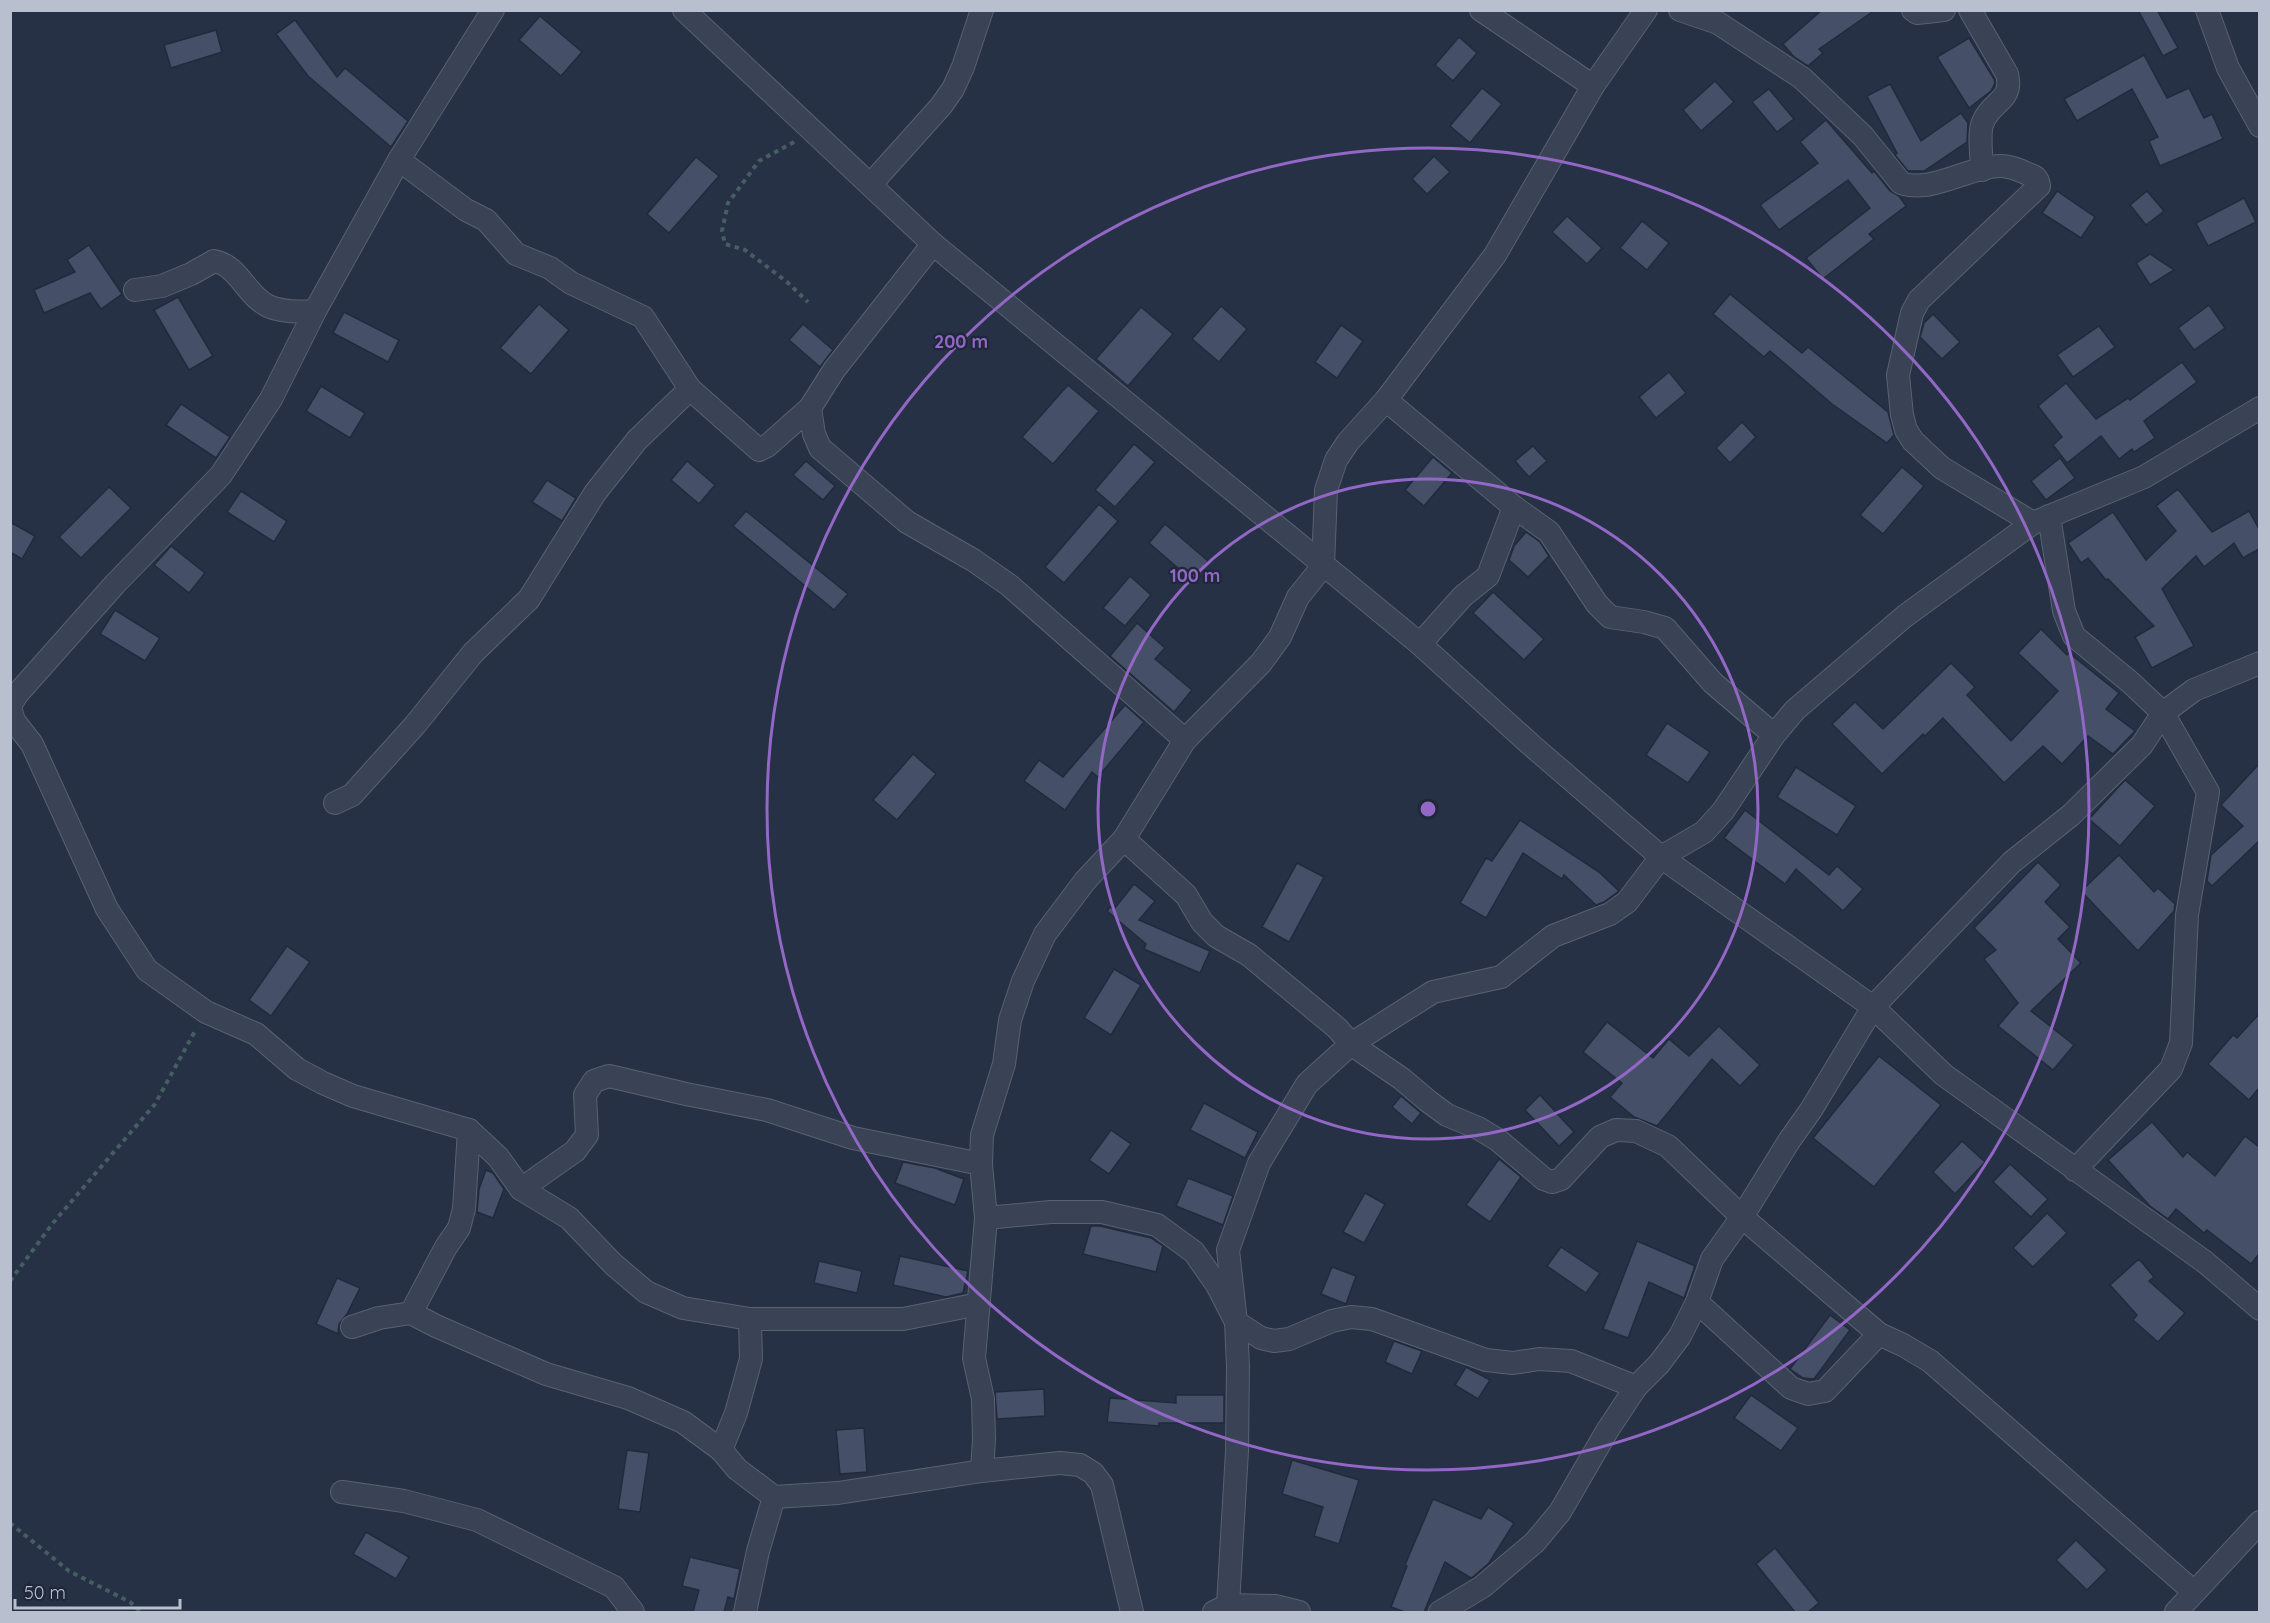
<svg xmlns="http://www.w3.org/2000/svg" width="2270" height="1623" font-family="Quicksand,sans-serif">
  <rect width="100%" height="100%" fill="#263145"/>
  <!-- building -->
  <g fill="#455068" stroke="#212a3c" stroke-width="1.5">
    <path d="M1822 10H1875L1819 49 1823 53 1808 66 1794 57 1783 44Z"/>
    <path d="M2138 10H2157L2178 48 2163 56Z"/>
    <path d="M540 16 582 52 561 76 519 40Z"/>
    <path d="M295 20 337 77 345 68 408 121 391 147 308 76 276 34Z"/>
    <path d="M216 30 222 52 171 68 164 45Z"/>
    <path d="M1459 37 1477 53 1453 81 1435 65Z"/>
    <path d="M1969 38 1994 79 1995 83 1991 91 1969 108 1937 57Z"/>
    <path d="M2144 55 2167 98 2189 88 2204 118 2212 114 2223 139 2160 166 2149 141 2158 137 2132 89 2077 121 2064 99Z"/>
    <path d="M1715 81 1734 102 1701 131 1683 110Z"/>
    <path d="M1890 84 1921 141 1961 113 1968 123 1967 142 1924 171H1908L1895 155 1897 153 1867 96Z"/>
    <path d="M1482 88 1502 104 1470 143 1450 126Z"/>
    <path d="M1769 89 1794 119 1777 132 1752 102Z"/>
    <path d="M1826 120 1872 173 1874 171 1890 191 1899 196 1906 206 1869 234 1874 239 1823 279 1806 258 1870 208 1848 180 1779 230 1760 205 1818 163 1800 142Z"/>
    <path d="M1434 156 1450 172 1427 194 1412 179Z"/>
    <path d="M696 157 719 176 669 233 647 214Z"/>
    <path d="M2057 191 2095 217 2081 238 2042 213Z"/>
    <path d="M2147 191 2164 211 2146 225 2130 205Z"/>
    <path d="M2244 198 2256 222 2208 246 2196 223Z"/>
    <path d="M1567 216 1602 248 1587 264 1552 232Z"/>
    <path d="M1642 221 1669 243 1647 270 1620 248Z"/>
    <path d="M89 245 122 294 101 309 90 293 44 313 34 290 75 272 67 260Z"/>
    <path d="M2150 254 2174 270 2150 285 2136 263Z"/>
    <path d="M1730 294 1802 353 1808 347 1888 412 1894 435 1887 443 1832 404 1770 351 1764 357 1713 314Z"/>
    <path d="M178 297 213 356 189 370 154 310Z"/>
    <path d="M539 304 569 330 531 374 500 348Z"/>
    <path d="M2209 305 2225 328 2194 350 2178 328Z"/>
    <path d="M1221 306 1247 329 1219 362 1192 339Z"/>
    <path d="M1141 307 1173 334 1128 386 1096 359Z"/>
    <path d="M344 312 399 340 388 362 333 333Z"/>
    <path d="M1933 314 1960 342 1942 359 1920 337 1924 323Z"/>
    <path d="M803 324 833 350 820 367 789 340Z"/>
    <path d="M1341 325 1363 341 1337 378 1315 362Z"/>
    <path d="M2099 326 2115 347 2073 377 2057 355Z"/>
    <path d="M2182 362 2197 382 2144 421 2155 438 2134 452 2132 449 2119 459 2101 436 2067 463 2053 445 2062 437 2038 406 2066 383 2096 419 2128 398 2130 400Z"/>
    <path d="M1669 372 1686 393 1656 418 1639 397Z"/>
    <path d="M1068 385 1099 411 1053 464 1022 437Z"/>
    <path d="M321 386 365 413 350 438 306 411Z"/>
    <path d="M181 404 230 437 216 458 166 425Z"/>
    <path d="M1742 422 1756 437 1730 463 1716 448Z"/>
    <path d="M1134 444 1155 462 1115 507 1095 490Z"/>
    <path d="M1533 446 1547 461 1529 477 1515 461Z"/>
    <path d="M1433 457 1452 473 1424 506 1405 490Z"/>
    <path d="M2060 458 2075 478 2046 500 2031 481Z"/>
    <path d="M687 461 715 485 699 504 671 480Z"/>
    <path d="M806 461 835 486 823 500 793 475Z"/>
    <path d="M1902 467 1924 486 1883 534 1860 515Z"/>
    <path d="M547 480 576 498 562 521 532 502Z"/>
    <path d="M109 487 131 508 81 558 59 537Z"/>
    <path d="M2178 489 2212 532 2249 511 2259 529V549L2243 558 2234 543 2204 567 2196 556 2162 589 2194 646 2152 668 2135 637 2154 626 2108 579 2106 580 2088 558 2081 563 2068 543 2113 512 2146 560 2176 531 2156 506Z"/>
    <path d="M241 491 287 521 274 542 227 512Z"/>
    <path d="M1099 504 1118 521 1064 583 1045 567Z"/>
    <path d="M746 511 848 594 834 610 733 526Z"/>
    <path d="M10 522 35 536 22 559 10 552Z"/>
    <path d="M1165 524 1208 561 1192 580 1149 543Z"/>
    <path d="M1526 532 1540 542 1549 556 1528 577 1509 560 1514 546Z"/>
    <path d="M171 546 205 573 189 593 154 565Z"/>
    <path d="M1130 576 1151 595 1125 626 1103 608Z"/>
    <path d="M1493 592 1544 639 1524 660 1473 613Z"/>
    <path d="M115 610 160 638 145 661 100 634Z"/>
    <path d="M1137 623 1165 648 1155 659 1192 690 1174 712 1110 656Z"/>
    <path d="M2041 629 2067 655 2069 653 2119 693 2106 709 2135 731 2113 754 2088 736 2062 764 2043 746 2004 783 1943 718 1925 736 1923 734 1882 774 1832 724 1855 702 1883 729 1951 663 1975 687 1967 695 2011 741 2058 691 2018 653Z"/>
    <path d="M1125 705 1144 722 1098 777 1092 772 1065 810 1024 781 1039 760 1063 777Z"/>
    <path d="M1667 723 1710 752 1688 783 1646 755Z"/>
    <path d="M913 754 936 774 897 820 873 800Z"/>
    <path d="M2259 764V841L2212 886 2207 881 2211 855 2243 826 2221 805Z"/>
    <path d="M1796 767 1856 806 1837 835 1777 797Z"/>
    <path d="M2125 780 2155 806 2120 846 2089 819Z"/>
    <path d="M1745 810 1829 875 1837 866 1863 889 1843 911 1796 869 1785 884 1724 838Z"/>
    <path d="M1520 820 1599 872 1619 891 1604 902 1596 905 1564 875 1562 879 1523 853 1486 918 1460 903 1486 858 1492 861Z"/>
    <path d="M2119 855 2154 892 2158 888 2175 904 2174 911 2138 951 2081 891Z"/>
    <path d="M2038 862 2061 885 2045 902 2070 927 2058 939 2081 963 2031 1011 2074 1045 2053 1070 1998 1026 2018 1003 1984 959 1996 950 1974 928Z"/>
    <path d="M1297 863 1324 877 1289 942 1262 927Z"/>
    <path d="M1134 884 1155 901 1139 920 1210 951 1200 973 1144 949 1146 944 1107 911 1110 907 1114 909Z"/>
    <path d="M287 946 310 962 271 1016 249 1000Z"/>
    <path d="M1114 969 1141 985 1111 1035 1084 1018Z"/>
    <path d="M2259 1014V1088L2249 1100 2208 1064 2233 1035 2237 1038Z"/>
    <path d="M1607 1022 1653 1058 1669 1039 1689 1056 1719 1026 1760 1065 1740 1086 1712 1059 1657 1126 1634 1117 1610 1097 1622 1083 1583 1052Z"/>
    <path d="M1879 1056 1941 1105 1874 1187 1813 1138Z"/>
    <path d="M1540 1095 1574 1132 1559 1146 1525 1110Z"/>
    <path d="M1401 1096 1421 1113 1412 1124 1392 1107Z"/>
    <path d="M1204 1103 1258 1132 1245 1158 1190 1130Z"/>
    <path d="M2152 1122 2183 1157 2187 1152 2215 1176 2245 1136 2259 1147V1254L2251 1264 2207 1230 2204 1233 2176 1209 2168 1219 2150 1206 2108 1160Z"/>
    <path d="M1111 1130 1131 1144 1109 1174 1089 1160Z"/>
    <path d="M1962 1141 1985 1162 1955 1194 1933 1172Z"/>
    <path d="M1499 1159 1521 1177 1490 1222 1466 1205Z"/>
    <path d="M903 1162 935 1168 964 1179 955 1205 895 1183Z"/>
    <path d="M2010 1164 2048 1199 2031 1217 1993 1182Z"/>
    <path d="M486 1170 493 1173 504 1189 493 1218 477 1212 479 1189Z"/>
    <path d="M1188 1178 1233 1196 1223 1225 1176 1206Z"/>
    <path d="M1365 1193 1385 1204 1364 1243 1343 1232Z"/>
    <path d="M2047 1213 2067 1233 2033 1267 2013 1248Z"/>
    <path d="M1091 1226H1100L1151 1238 1163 1246 1156 1272 1083 1254Z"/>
    <path d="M1637 1241 1695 1266 1684 1298 1649 1282 1628 1338 1603 1329Z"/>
    <path d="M1561 1247 1600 1273 1586 1293 1547 1266Z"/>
    <path d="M900 1256 968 1271 963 1293 946 1297 893 1285Z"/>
    <path d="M2139 1259 2154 1277 2149 1281 2185 1313 2158 1342 2133 1320 2137 1315 2110 1285Z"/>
    <path d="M819 1261 862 1271 857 1293 814 1283Z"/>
    <path d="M1332 1267 1356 1276 1346 1304 1321 1294Z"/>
    <path d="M337 1278 360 1288 347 1314 339 1324 338 1334 316 1324Z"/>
    <path d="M1830 1315 1850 1330 1814 1379 1803 1378 1790 1369Z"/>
    <path d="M1394 1341 1422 1351 1412 1374 1385 1362Z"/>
    <path d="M1466 1367 1490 1380 1478 1399 1455 1385Z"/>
    <path d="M1044 1389 1045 1416 997 1419 995 1392Z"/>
    <path d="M1176 1395H1224V1423H1159V1426L1107 1422 1110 1398 1176 1403Z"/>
    <path d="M1751 1395 1798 1428 1781 1451 1734 1418Z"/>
    <path d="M864 1428 867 1472 840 1474 836 1430Z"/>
    <path d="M627 1450 649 1453 640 1512 618 1509Z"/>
    <path d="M1292 1460 1359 1480 1339 1544 1314 1536 1323 1507 1282 1494Z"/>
    <path d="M1433 1499 1481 1519 1488 1507 1514 1523 1489 1563 1474 1576 1471 1578 1445 1562 1424 1612H1405L1391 1607 1407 1566 1405 1565Z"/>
    <path d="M366 1532 409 1557 396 1579 353 1554Z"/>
    <path d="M2076 1540 2107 1570 2087 1590 2056 1560Z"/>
    <path d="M1775 1548 1819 1603 1808 1612H1795L1756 1564Z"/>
    <path d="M690 1557 740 1569 734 1599 728 1597 724 1612H693L699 1590 682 1586Z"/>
  </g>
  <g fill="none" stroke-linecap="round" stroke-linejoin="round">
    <defs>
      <g id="minor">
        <path d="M684 10 933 244 1420 644 1530 744 1661 857 1873 1007 1944 1075 2205 1262 2260 1309"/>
        <path d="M1481 10 1593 86"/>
        <path d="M1680 10 1718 23 1802 78 1863 136 1901 183C1932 194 1969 166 2001 166 2010 166 2019 170 2028 174 2035 176 2038 178 2039 186L1919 300 1912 313 1898 375 1902 415 1906 430 1913 441 1942 468 2033 523"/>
        <path d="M1913 10 1917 13 1944 10"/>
        <path d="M1970 10 2007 74C2014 101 1991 101 1983 122 1978 133 1982 158 1982 170"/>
        <path d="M2207 10 2228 68 2260 126"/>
        <path d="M399 160 466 210 486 220 516 254 550 268 571 283 643 317 690 389 759 450 767 446 810 408 814 434 820 448 907 522 973 560 1009 585 1185 740"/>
        <path d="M871 184 941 106 953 89 963 67 982 10"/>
        <path d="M135 290 162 286 191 274 214 261C238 265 246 295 268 306 281 312 301 312 315 311"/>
        <path d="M1386 400 1514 507 1549 532 1597 604 1610 617 1644 622 1665 628 1713 683 1774 735"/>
        <path d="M810 408 834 370 933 244"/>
        <path d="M2049 516 2064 611 2074 636 2130 682 2163 713 2208 792 2187 915 2181 1043 2171 1069 2075 1170"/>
        <path d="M1420 644 1463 596 1488 576 1514 507"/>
        <path d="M10 705 19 692 115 584 221 475 271 399 315 311 399 160 493 10"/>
        <path d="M10 707 14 721 32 744 107 909 147 970 206 1012 256 1034 297 1069 323 1083 353 1096 469 1130 498 1157 521 1189 569 1218 613 1264 646 1292 683 1308 750 1319H903L979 1304"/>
        <path d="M335 803 352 795 415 725 473 653 529 599 595 493 637 440 690 389"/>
        <path d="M1124 839 1186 895 1202 922 1216 936 1249 955 1337 1028 1351 1044 1402 1079 1428 1101 1447 1115 1478 1128 1498 1140 1544 1179 1552 1182 1561 1179 1600 1137 1616 1130 1636 1131 1668 1146 1742 1217 1879 1334 1903 1345 1930 1361 2194 1592"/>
        <path d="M521 1189 575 1151 587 1135 585 1095 594 1081 609 1076 686 1094 767 1110 853 1138 981 1164"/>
        <path d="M986 1218 1051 1212H1102L1157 1225 1194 1252 1217 1285 1236 1322 1261 1338 1274 1341 1289 1339 1332 1321 1351 1317 1372 1319 1486 1360 1513 1363 1539 1359 1571 1361 1636 1387"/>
        <path d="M1697 1302 1791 1388 1808 1394 1825 1391 1879 1334"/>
        <path d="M411 1313 446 1247 459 1228 464 1209 469 1130"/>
        <path d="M352 1327 379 1318 411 1313 436 1326 546 1374 628 1398 683 1422 721 1450 737 1469 774 1497 838 1493 982 1471 1060 1463 1080 1465 1093 1473 1102 1485 1132 1612"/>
        <path d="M721 1450 736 1413 751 1359 750 1319"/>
        <path d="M982 1471 984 1439 983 1399 974 1358 986 1218 981 1164 982 1135 1004 1064 1010 1020 1023 981 1045 934 1085 881 1124 839 1185 740 1261 663 1280 637 1298 597 1323 566 1326 490 1336 460 1348 442 1386 400 1495 255 1593 86 1646 10"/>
        <path d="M342 1492 404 1501 477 1520 614 1587 633 1612"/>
        <path d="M1228 1605 1237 1451 1238 1367 1236 1322 1228 1250 1259 1163 1307 1084 1351 1044 1433 992 1501 977 1553 936 1610 914 1627 902 1661 857 1704 832 1723 811 1774 735 1795 710 1905 616 2033 523 2144 477 2260 408"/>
        <path d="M745 1612 758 1551 774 1497"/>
        <path d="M1214 1612 1228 1605 1275 1606 1299 1612"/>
        <path d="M1440 1612 1482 1587 1535 1542 1560 1512 1607 1431 1636 1387 1659 1364 1680 1336 1697 1302 1712 1259 1742 1217 1789 1141 1811 1110 1873 1007 2012 862 2071 815 2142 745 2163 713 2194 690 2260 663"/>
        <path d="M2176 1612 2260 1522"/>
      </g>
    </defs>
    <!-- minor casing -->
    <use href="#minor" stroke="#596172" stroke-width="24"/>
    <!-- path -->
    <g stroke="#465d62" stroke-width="4" stroke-dasharray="4.5 4.5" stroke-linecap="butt">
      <path d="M794 142 759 161 728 203 722 231 725 244 745 250 787 282 808 302"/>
      <path d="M10 1281 53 1223 155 1104 195 1031"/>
      <path d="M10 1523 69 1571 130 1602 141 1612"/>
    </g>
    <!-- minor -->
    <use href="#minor" stroke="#3a4355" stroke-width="22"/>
  </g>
  <!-- distance rings -->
  <g fill="none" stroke="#9367c5" stroke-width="3">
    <circle cx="1428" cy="809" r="330"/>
    <circle cx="1428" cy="809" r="661"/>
  </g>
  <circle cx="1428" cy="809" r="9" fill="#9367c5" stroke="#1f283a" stroke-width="3"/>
  <g font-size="18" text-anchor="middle" font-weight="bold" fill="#9367c5" stroke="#1f283a" stroke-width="4.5" stroke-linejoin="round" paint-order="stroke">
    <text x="961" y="348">200 m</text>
    <text x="1195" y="582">100 m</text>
  </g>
  <!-- border -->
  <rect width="2270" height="1623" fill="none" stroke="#b8bfce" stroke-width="24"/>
  <!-- scale -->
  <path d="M15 1599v9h165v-9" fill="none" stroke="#b8bfce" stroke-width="3"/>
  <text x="24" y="1599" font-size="18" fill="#b8bfce" stroke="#1f283a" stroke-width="4.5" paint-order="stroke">50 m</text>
</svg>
